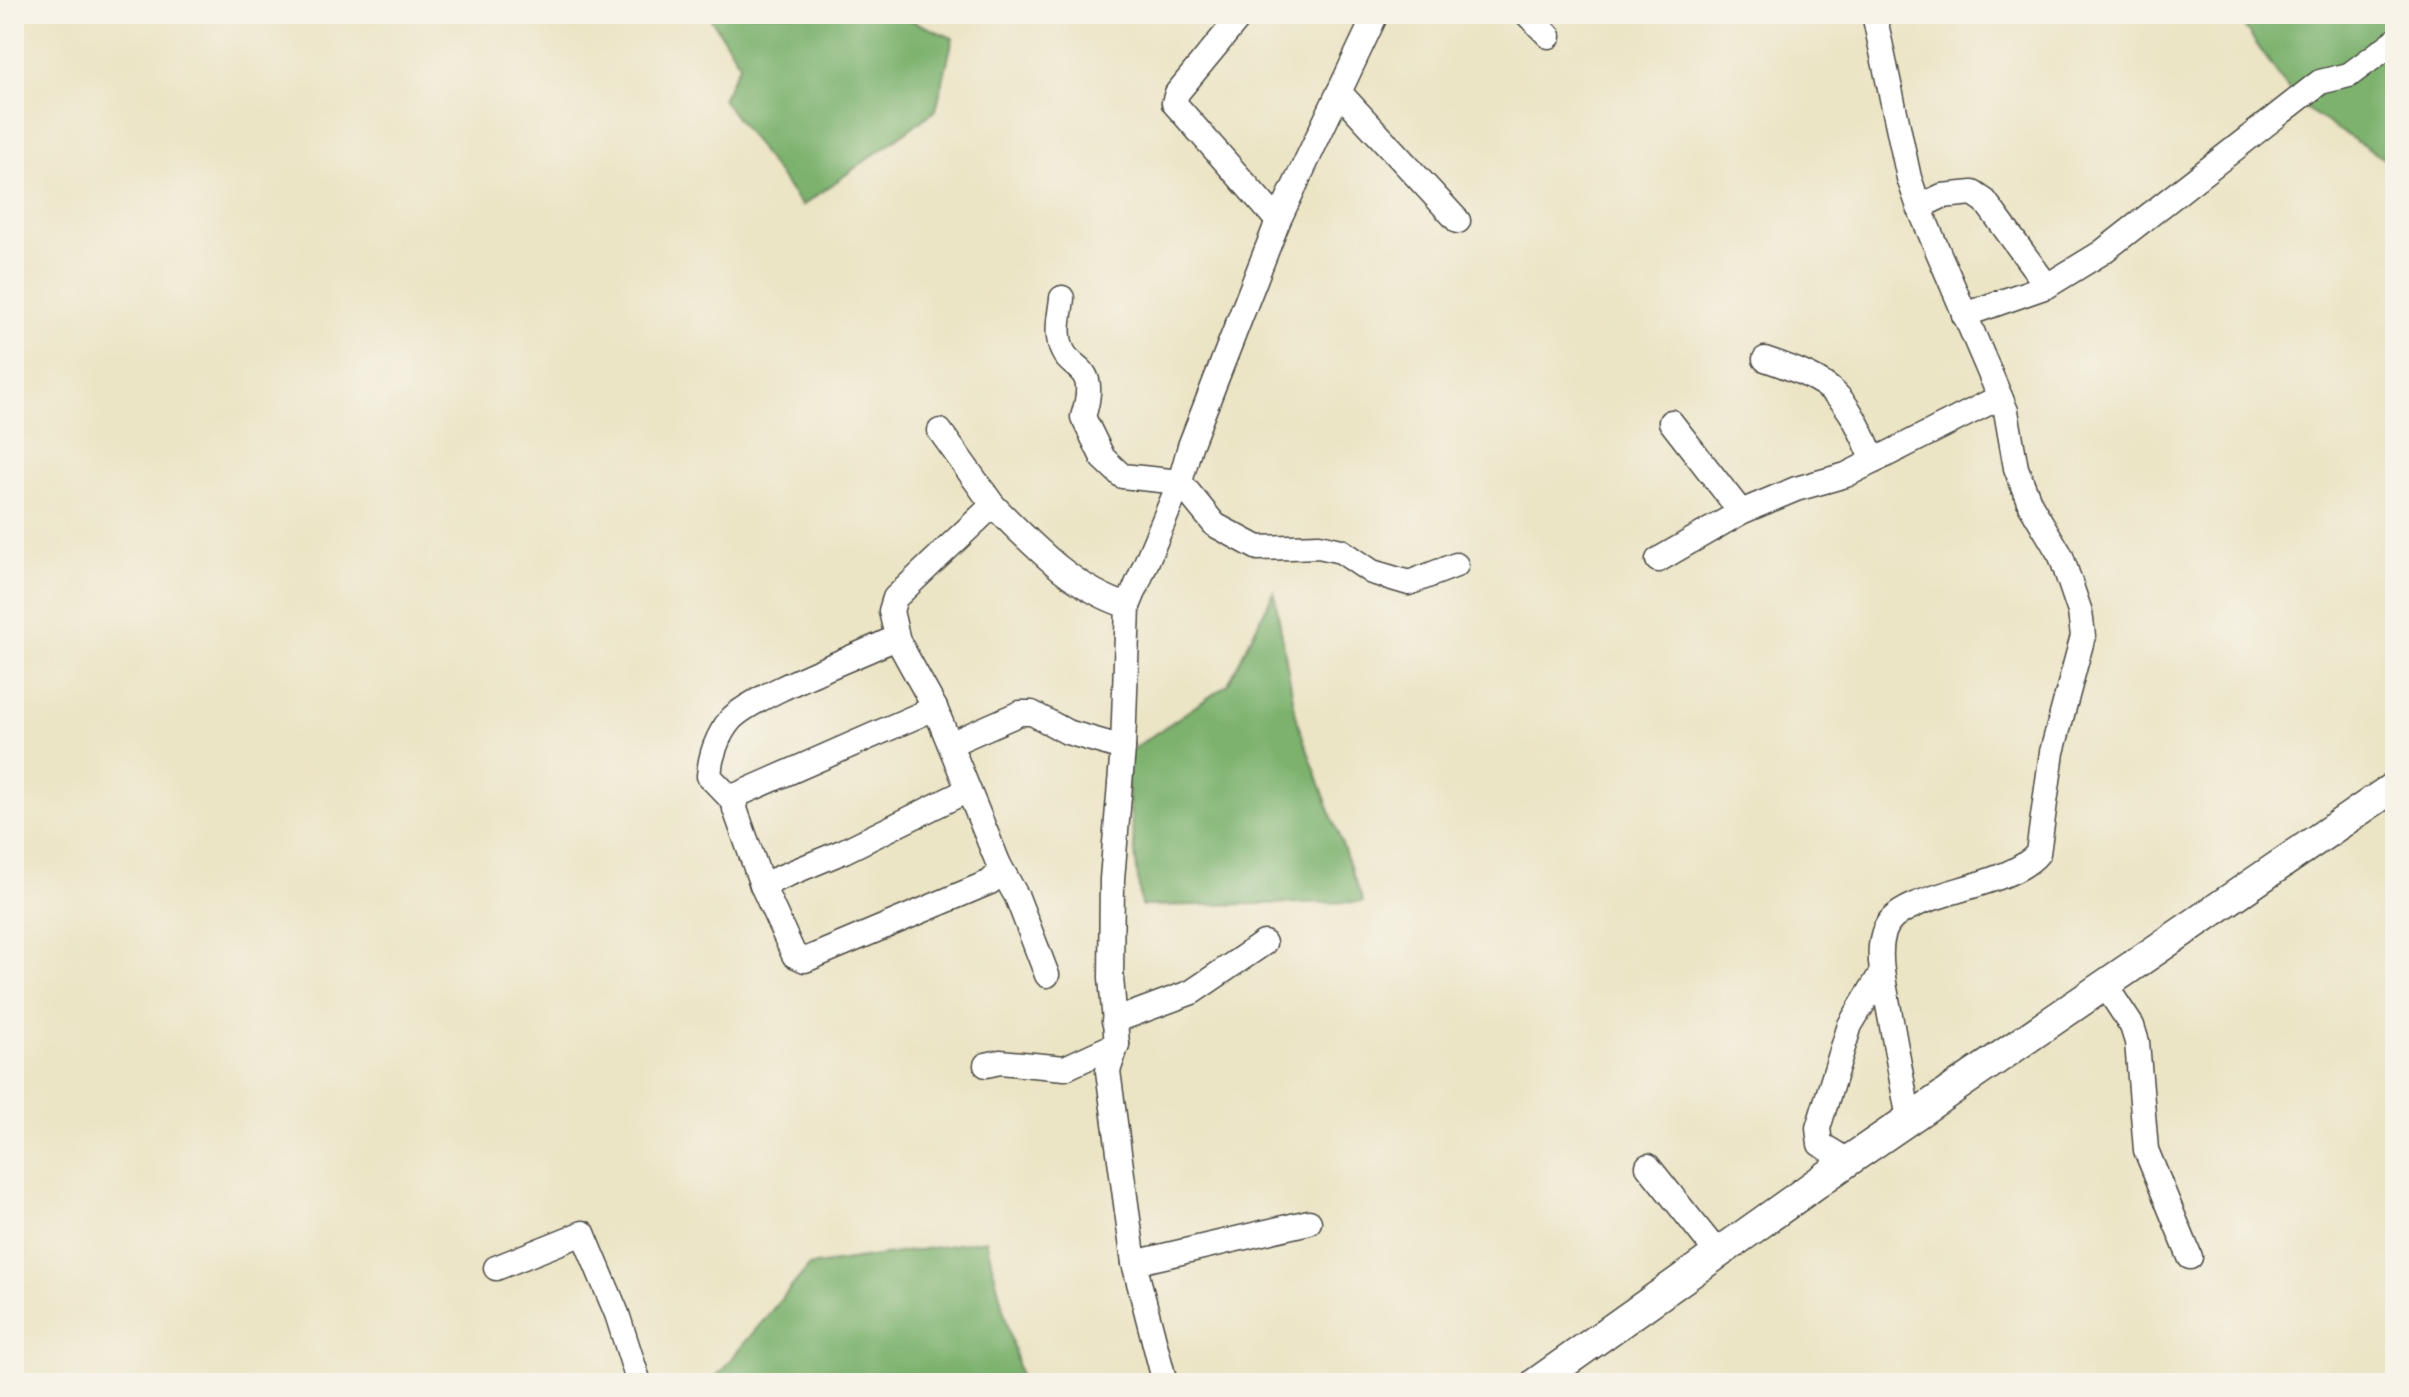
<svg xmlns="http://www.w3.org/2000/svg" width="2409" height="1397" font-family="'IM FELL Great Primer',serif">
  <rect width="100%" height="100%" fill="#f7f3e8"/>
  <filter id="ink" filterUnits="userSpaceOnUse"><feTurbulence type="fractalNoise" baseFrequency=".0125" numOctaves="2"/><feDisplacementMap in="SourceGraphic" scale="16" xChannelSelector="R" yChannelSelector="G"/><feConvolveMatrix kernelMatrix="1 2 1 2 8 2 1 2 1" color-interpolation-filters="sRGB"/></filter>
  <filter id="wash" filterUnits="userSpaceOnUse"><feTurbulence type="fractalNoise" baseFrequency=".006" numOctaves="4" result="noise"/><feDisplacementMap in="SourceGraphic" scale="32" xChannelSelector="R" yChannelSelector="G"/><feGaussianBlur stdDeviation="1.8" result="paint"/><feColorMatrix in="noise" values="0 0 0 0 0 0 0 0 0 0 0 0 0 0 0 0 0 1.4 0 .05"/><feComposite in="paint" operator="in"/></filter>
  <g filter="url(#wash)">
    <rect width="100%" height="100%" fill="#ebe4c5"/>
    <!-- forest -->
    <g fill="#7db26e" stroke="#546e4c" stroke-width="2">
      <path d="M708 14H896L953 38 936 110 802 206 722 99 740 64Z"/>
      <path d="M2235 14H2395V166L2300 105Z"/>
      <path d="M1274 592 1297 721 1363 902 1141 906 1124 755 1228 684Z"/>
      <path d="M986 1240 1022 1383H711L809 1266Z"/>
    </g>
  </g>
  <g filter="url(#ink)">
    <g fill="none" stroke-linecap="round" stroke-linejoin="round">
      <defs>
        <g id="minor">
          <path d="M1242 14 1177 93 1174 103 1278 221"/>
          <path d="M1527 14 1549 36"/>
          <path d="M1874 14 1909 178 1919 207 2006 411 2016 468 2030 504 2061 556 2080 612 2083 636 2052 752 2038 853C2010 888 1909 892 1888 924 1879 938 1880 956 1882 972L1909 1119"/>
          <path d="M1339 92 1458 221"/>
          <path d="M1919 207 1942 196 1973 193 1985 201 2047 286"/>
          <path d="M1062 298C1061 310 1057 325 1059 337 1063 377 1102 356 1083 417L1103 458 1122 476 1180 482 1215 525 1258 548 1319 546 1341 551 1372 572 1409 583 1456 565"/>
          <path d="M1964 315 2047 286 2101 253 2320 82 2349 75 2395 41"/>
          <path d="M1765 359C1836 383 1845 393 1874 461"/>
          <path d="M1671 422 1741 512"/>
          <path d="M940 431 993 505"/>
          <path d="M1658 560 1741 512 1796 489 1846 475 2000 397"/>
          <path d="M898 641 891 611 895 598 993 505C1033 545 1073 589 1128 606"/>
          <path d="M935 708 737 795 735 809 762 885 844 851 966 791"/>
          <path d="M950 744 1020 713H1032L1067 732 1123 748"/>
          <path d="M734 802 709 776C710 756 718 734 731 719 754 695 856 657 891 640L898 641 935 708 999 865 998 874 990 882 805 960 794 955 762 885"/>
          <path d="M999 865 1017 897 1047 975"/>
          <path d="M2105 985 2132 1026 2137 1042 2146 1150 2190 1257"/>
          <path d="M1114 1021 1192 992 1264 943"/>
          <path d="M986 1065 1000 1062 1065 1068 1117 1044"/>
          <path d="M1848 1161 1820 1144 1818 1128 1850 1025 1882 972"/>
          <path d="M1648 1166 1719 1255"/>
          <path d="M1134 1263 1309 1222"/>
          <path d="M496 1268 583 1233 617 1314 639 1383"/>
          <path d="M1165 1383 1134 1263 1108 1071 1117 1044 1111 978 1112 879 1123 748 1128 606 1180 482 1190 446 1278 221 1376 14"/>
        </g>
        <path id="major" d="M1536 1383 1848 1161 2395 786"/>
      </defs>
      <!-- minor casing -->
      <use href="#minor" stroke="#484742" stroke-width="27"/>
      <!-- major casing -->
      <use href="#major" stroke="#484742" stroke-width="33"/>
      <!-- minor -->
      <use href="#minor" stroke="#fff" stroke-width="24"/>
      <!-- major -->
      <use href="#major" stroke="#fff" stroke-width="30"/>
    </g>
  </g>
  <!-- margin -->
  <rect width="2409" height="1397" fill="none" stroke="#f7f3e8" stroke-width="48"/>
</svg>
